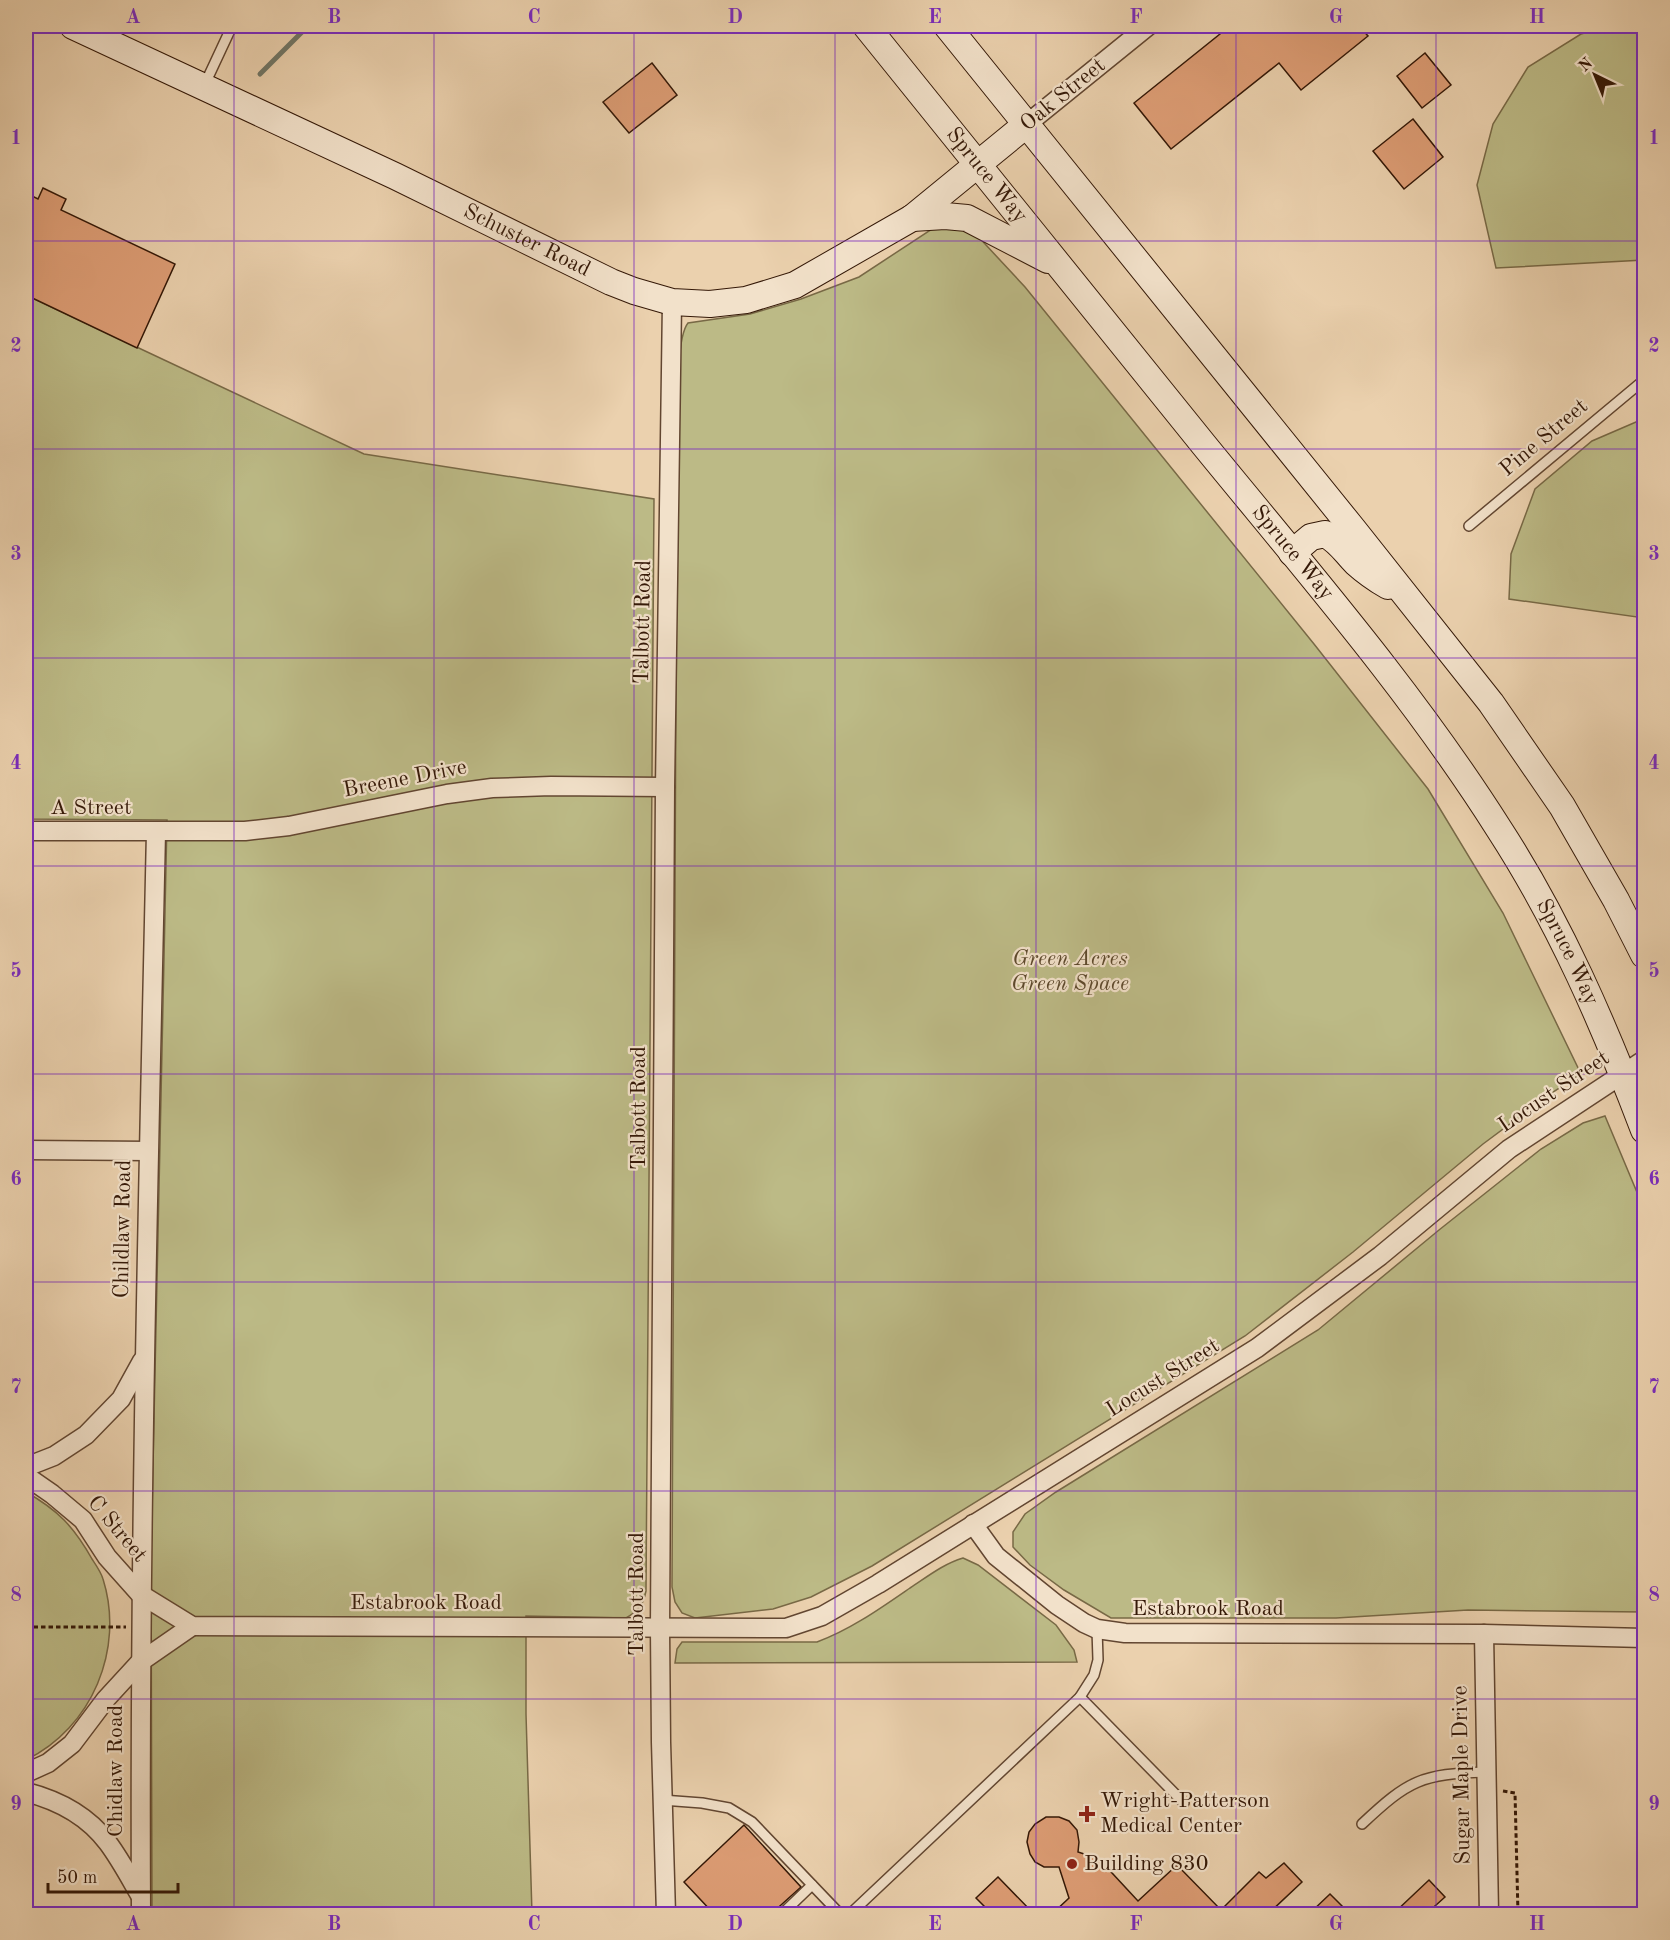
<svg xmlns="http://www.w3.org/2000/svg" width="1670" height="1940" font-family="'Old Standard TT',serif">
  <rect width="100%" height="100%" fill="#ebd1ae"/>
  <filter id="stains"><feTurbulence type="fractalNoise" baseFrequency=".00333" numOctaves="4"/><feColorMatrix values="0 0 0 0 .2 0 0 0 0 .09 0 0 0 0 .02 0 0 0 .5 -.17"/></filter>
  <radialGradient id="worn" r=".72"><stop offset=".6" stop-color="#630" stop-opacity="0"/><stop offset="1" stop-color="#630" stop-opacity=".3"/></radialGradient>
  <!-- green -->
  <g fill="#bcba86" stroke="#786946" stroke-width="1.5">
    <path d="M1610 26H1644V260L1496 268 1477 185 1493 124 1528 67 1581 34Z"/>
    <path d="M938 225 973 231 1025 287 1314 644 1428 789 1503 913 1581 1074 1553 1092 1483 1144 1353 1252 1245 1336 872 1566 811 1597 773 1609 695 1618 682 1613 675 1602 672 1587 677 439C678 416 675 339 688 323L750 314 801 299 859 277Z"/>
    <path d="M26 295 364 454 654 499 646 1591C643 1606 638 1611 626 1618L526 1616V1714L532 1914H152L151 1557 167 820 26 819Z"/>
    <path d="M1644 420V618L1509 599 1511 554 1535 489 1592 441 1636 422Z"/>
    <path d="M1605 1116 1644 1209V1612L1468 1610 1336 1618H1111L1064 1590 1030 1565 1013 1547V1532L1025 1514 1056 1492 1318 1330 1439 1230 1541 1149 1583 1123Z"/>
    <path d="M26 1492C58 1510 74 1527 92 1559 96 1565 101 1572 103 1579 125 1649 92 1728 26 1760Z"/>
    <path d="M963 1558 978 1565 1056 1625 1074 1650 1077 1662 675 1663 677 1649 682 1642H817C850 1630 881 1608 910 1588 927 1577 943 1564 963 1558Z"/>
  </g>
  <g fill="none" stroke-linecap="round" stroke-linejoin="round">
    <!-- stream -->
    <path stroke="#717767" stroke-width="5" d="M260 74 308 26"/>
  </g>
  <!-- building -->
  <g fill="#dd9d75" stroke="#341807" stroke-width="1.5">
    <path d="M1230 26H1359L1368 36 1301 90 1279 63 1171 149 1134 103Z"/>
    <path d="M1425 53 1451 85 1422 108 1397 76Z"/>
    <path d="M652 63 677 95 629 133 603 102Z"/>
    <path d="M1413 119 1443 157 1404 189 1373 151Z"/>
    <path d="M43 188 66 199 61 210 175 264 137 348 26 295V193L38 199Z"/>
    <path d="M1046 1817H1059L1069 1821 1077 1830 1079 1842 1078 1852 1099 1859 1138 1901 1177 1865 1221 1910 1259 1872 1266 1878 1284 1863 1302 1882 1268 1914H1052L1069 1898 1059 1867H1044L1035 1862 1030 1854 1027 1842 1029 1832 1035 1824Z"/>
    <path d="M744 1825 801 1887 771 1914H714L684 1882Z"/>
    <path d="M998 1877 1034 1914H992L976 1898Z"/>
    <path d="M1429 1880 1445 1897 1426 1914H1393Z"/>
    <path d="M1330 1894 1350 1914H1309Z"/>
  </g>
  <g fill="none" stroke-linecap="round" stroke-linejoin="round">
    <defs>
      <g id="lane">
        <path d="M204 86 232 26"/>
        <path d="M1469 526 1644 380"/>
        <path d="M1080 1697 1094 1675 1098 1660 1097 1629"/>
        <path d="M662 1800 702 1803 729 1808 752 1822 840 1914"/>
        <path d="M1362 1824C1409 1780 1421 1774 1486 1772"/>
        <path d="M782 1914 812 1885"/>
        <path d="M850 1914 1080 1697 1184 1803"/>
      </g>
      <g id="street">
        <path d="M1027 124 1148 26"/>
        <path d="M26 831H245L289 826 447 794 492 788 551 786 665 787"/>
        <path d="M26 1150 149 1151"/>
        <path d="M26 1467 54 1456 86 1435 121 1399 142 1361"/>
        <path d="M26 1476 52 1494 83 1520 107 1557 140 1594 192 1626 786 1628 822 1616 878 1584 1257 1348 1380 1256 1509 1149 1644 1060"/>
        <path d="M973 1524 996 1556 1057 1605 1084 1623 1097 1629 1125 1633 1484 1634 1644 1638"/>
        <path d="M1484 1634 1489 1914"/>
        <path d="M26 1773 48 1763 72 1744 106 1699 140 1662 192 1626"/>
        <path d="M26 1792C57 1800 88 1816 108 1843 120 1859 130 1878 140 1895"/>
        <path d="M141 1914C139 1554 148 1193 156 832"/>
        <path d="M666 1914 661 1742 660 1629 665 787 672 302"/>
      </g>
      <g id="secondary">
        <path id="s1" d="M73 26 395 176 611 282 634 291 672 302 710 304 746 300 795 285 912 218 1027 124"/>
        <path id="s2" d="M866 26C979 165 1091 306 1204 445 1306 570 1413 693 1499 829 1560 923 1604 1025 1644 1130"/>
        <path d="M947 26 1353 529 1491 703 1562 806 1616 900 1644 955"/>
        <path d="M912 218 945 216 967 218 1048 260"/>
        <path d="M1292 553 1311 537 1325 534C1339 541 1345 552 1356 563 1366 572 1376 579 1388 586"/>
      </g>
    </defs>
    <!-- lane casing -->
    <use href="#lane" stroke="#624631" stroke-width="12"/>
    <!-- street casing -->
    <use href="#street" stroke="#624631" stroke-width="21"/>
    <!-- secondary casing -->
    <use href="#secondary" stroke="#341807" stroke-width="28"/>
    <!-- path -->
    <g stroke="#341807" stroke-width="3" stroke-dasharray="4.5 3" stroke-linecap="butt">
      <path d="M26 1627H126"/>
      <path d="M1503 1791 1515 1793 1518 1914"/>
    </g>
    <!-- lane -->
    <use href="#lane" stroke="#f2e1ca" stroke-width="9"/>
    <!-- street -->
    <use href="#street" stroke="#f2e1ca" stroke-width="18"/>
    <!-- secondary -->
    <use href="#secondary" stroke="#f2e1ca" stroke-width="26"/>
  </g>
  <!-- grid -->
  <path fill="none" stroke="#7b2cbf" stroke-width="1.5" stroke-opacity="0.55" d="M234 26V1914M434 26V1914M634 26V1914M835 26V1914M1036 26V1914M1236 26V1914M1436 26V1914M26 241H1644M26 449H1644M26 658H1644M26 866H1644M26 1074H1644M26 1282H1644M26 1491H1644M26 1699H1644"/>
  <!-- markers -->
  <g fill="#8f2418" stroke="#f2e1ca" stroke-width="2">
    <path d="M1084 1805h6v6h6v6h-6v6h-6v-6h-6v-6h6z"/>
    <circle cx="1072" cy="1864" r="6"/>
  </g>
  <g text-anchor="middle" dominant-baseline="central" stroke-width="4.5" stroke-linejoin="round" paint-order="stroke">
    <!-- street labels -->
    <g font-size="22" fill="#341807" stroke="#f2e1ca">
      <text transform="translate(1063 95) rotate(-39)">Oak Street</text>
      <text stroke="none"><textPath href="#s2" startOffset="192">Spruce Way</textPath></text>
      <text stroke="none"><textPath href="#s1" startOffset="502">Schuster Road</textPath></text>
      <text transform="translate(1544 438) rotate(-40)">Pine Street</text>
      <text stroke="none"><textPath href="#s2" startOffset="678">Spruce Way</textPath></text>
      <text transform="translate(643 622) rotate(-89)">Talbott Road</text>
      <text transform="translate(405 779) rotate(-11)">Breene Drive</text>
      <text x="91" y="808">A Street</text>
      <text stroke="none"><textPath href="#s2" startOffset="1164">Spruce Way</textPath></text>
      <text transform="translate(1554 1092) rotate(-34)">Locust Street</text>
      <text transform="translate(639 1108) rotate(-90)">Talbott Road</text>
      <text transform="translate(123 1229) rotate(-89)">Childlaw Road</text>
      <text transform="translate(1163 1378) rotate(-32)">Locust Street</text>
      <text transform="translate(117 1529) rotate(50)">C Street</text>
      <text transform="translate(637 1594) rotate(-90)">Talbott Road</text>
      <text x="426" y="1603">Estabrook Road</text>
      <text x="1208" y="1609">Estabrook Road</text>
      <text transform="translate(116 1771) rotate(-90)">Chidlaw Road</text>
      <text transform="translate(1462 1775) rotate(-91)">Sugar Maple Drive</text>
    </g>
    <!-- park labels -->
    <g font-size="22" font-style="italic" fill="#5d492d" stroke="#f2e1ca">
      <text x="1070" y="959">Green Acres<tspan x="1070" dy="25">Green Space</tspan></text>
    </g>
    <!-- poi labels -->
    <g font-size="22" fill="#341807" stroke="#f2e1ca" text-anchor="start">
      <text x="1100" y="1801">Wright-Patterson<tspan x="1100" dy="25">Medical Center</tspan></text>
      <text x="1084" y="1864">Building 830</text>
    </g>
  </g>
  <!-- margin -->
  <rect width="1670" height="1940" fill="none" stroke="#ebd1ae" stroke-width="66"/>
  <!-- north arrow -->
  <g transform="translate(1595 75) rotate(317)" stroke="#f2e1ca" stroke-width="4.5" paint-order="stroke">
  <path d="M0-4.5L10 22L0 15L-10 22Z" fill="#341807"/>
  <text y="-9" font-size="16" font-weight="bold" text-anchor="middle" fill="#341807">N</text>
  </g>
  <!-- scale -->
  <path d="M48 1883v9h130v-9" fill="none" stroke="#341807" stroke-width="3"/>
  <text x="57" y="1883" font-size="18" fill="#341807" stroke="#f2e1ca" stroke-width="4.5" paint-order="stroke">50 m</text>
  <rect x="33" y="33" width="1604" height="1874" fill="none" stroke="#7b2cbf" stroke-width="2"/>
  <g font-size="20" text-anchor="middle" font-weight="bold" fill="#7b2cbf">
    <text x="133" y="23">A</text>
    <text x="334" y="23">B</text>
    <text x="534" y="23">C</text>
    <text x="735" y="23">D</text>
    <text x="935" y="23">E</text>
    <text x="1136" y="23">F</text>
    <text x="1336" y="23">G</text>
    <text x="1537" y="23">H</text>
    <text x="16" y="144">1</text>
    <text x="1654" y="144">1</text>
    <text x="16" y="352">2</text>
    <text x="1654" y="352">2</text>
    <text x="16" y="560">3</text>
    <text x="1654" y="560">3</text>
    <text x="16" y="769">4</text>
    <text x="1654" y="769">4</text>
    <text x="16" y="977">5</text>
    <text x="1654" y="977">5</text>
    <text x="16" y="1185">6</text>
    <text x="1654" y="1185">6</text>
    <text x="16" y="1393">7</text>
    <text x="1654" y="1393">7</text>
    <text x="16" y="1601">8</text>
    <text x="1654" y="1601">8</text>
    <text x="16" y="1810">9</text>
    <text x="1654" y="1810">9</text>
    <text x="133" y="1930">A</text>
    <text x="334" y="1930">B</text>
    <text x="534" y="1930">C</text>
    <text x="735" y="1930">D</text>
    <text x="935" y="1930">E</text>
    <text x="1136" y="1930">F</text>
    <text x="1336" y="1930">G</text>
    <text x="1537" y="1930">H</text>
  </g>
  <rect width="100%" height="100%" filter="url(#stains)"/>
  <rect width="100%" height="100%" fill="url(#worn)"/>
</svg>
